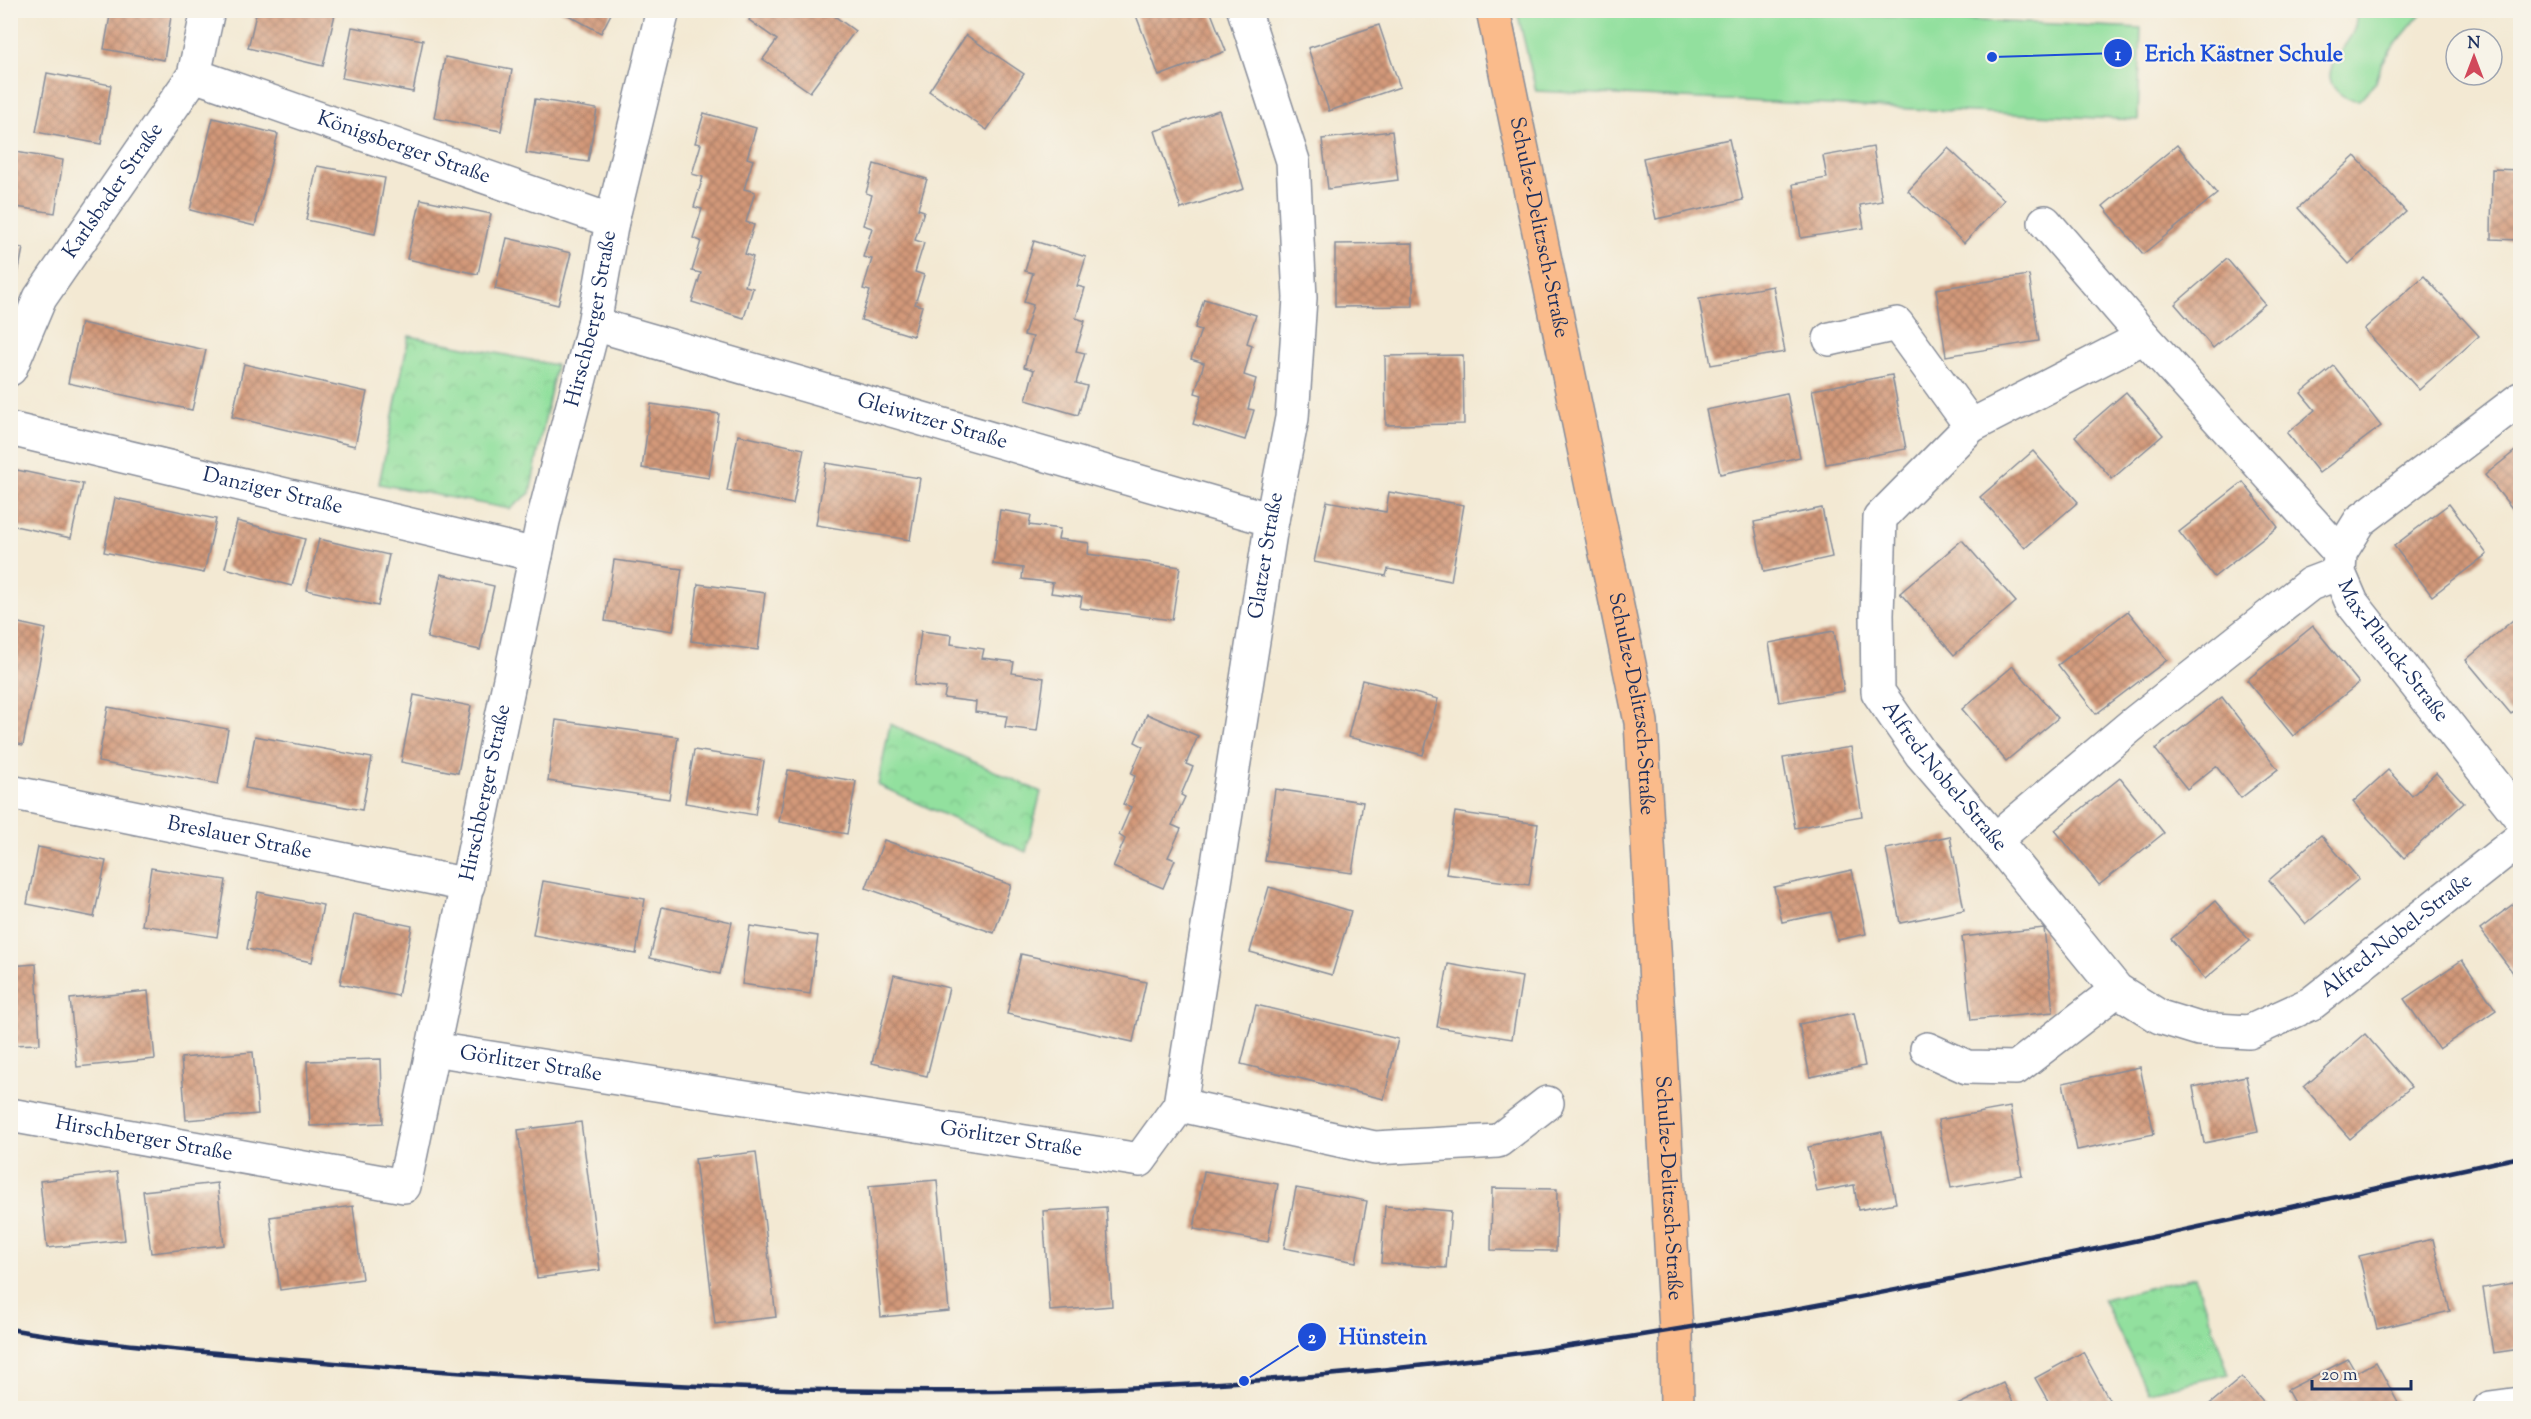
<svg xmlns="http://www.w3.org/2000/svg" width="2531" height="1419" font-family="'Sorts Mill Goudy',serif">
  <defs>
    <pattern id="park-crowns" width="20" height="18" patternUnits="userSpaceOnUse" patternTransform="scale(1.5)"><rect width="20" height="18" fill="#92e09e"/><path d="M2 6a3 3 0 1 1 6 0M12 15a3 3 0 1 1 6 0" fill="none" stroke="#7dc08a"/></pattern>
    <pattern id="building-cross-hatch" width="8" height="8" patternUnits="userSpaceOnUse" patternTransform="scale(1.5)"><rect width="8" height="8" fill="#d39979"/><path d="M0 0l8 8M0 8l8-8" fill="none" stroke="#aa7d66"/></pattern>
  </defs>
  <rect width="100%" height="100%" fill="#f7f3e8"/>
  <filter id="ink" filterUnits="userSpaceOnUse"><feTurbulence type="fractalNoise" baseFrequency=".0167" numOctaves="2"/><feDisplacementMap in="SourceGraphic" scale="12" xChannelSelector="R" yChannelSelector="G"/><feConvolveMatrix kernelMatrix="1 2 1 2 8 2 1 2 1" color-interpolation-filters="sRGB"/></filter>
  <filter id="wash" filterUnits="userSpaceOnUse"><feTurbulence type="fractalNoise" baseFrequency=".008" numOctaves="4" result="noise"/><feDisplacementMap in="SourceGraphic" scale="24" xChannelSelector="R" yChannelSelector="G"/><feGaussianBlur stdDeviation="1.35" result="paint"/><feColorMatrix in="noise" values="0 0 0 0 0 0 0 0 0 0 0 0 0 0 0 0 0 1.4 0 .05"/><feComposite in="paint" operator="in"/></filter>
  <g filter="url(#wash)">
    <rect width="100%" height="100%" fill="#f3e9d3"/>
    <!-- grass -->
    <g fill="#92e09e" stroke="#56887e" stroke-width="1.5">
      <path d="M1517 11H1767L2141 28 2138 120 1536 91Z"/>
      <path d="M2357 11H2423L2390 51 2381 65 2376 82 2359 100C2350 100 2344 98 2338 92 2315 71 2348 48 2354 29 2356 24 2356 16 2357 11Z"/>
    </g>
    <!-- park -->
    <g fill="url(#park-crowns)" stroke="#56887e" stroke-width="1.5">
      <path d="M409 336 556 365 530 493 510 509 379 484Z"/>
      <path d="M890 724 1041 792 1026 852 878 785Z"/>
      <path d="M2195 1277 2229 1374 2148 1392 2103 1299Z"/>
    </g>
    <g id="blocks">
      <!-- building -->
      <g fill="url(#building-cross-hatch)">
        <path d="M111 10H172L164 60 104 49Z"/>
        <path d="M257 10H336L323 66 248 48Z"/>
        <path d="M559 10H613L601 33Z"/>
        <path d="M755 10H826L855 31 810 92 763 59 777 40 749 20Z"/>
        <path d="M1134 10H1210L1226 51 1159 76Z"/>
        <path d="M1379 25 1400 87 1329 111 1308 48Z"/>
        <path d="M352 27 423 40 413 92 342 78Z"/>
        <path d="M966 35 1024 74 987 130 929 91Z"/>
        <path d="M445 57 512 70 501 131 434 118Z"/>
        <path d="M47 73 111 85 101 144 36 132Z"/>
        <path d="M535 99 597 109 588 162 526 153Z"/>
        <path d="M1219 110 1244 189 1181 209 1155 131Z"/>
        <path d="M704 113 756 128 747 158 753 160 744 189 755 192 746 222 754 225 745 254 753 257 745 286 753 288 744 318 692 302 701 273 692 271 701 241 693 238 702 209 694 207 703 177 692 174 701 144 695 143Z"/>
        <path d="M213 118 278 134 255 226 190 210Z"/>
        <path d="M1392 131 1398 180 1328 189 1322 139Z"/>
        <path d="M1729 139 1743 200 1656 219 1643 158Z"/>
        <path d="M2177 145 2217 194 2143 254 2103 206Z"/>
        <path d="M1873 147 1882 201 1860 205 1864 228 1801 238 1793 184 1827 178 1823 156Z"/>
        <path d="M1948 148 2004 200 1964 243 1908 191Z"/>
        <path d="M10 151 63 160 55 213 10 206Z"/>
        <path d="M2355 156 2406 212 2349 264 2298 208Z"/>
        <path d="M874 164 927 179 918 209 924 211 915 240 924 243 915 272 924 275 915 304 922 306 913 336 861 320 870 291 863 289 872 259 863 257 872 228 863 225 872 195 866 193Z"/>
        <path d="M317 166 385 178 375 234 306 220Z"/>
        <path d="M2492 169 2520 170V240L2491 239Z"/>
        <path d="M421 199 491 214 478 274 407 259Z"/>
        <path d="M507 238 571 253 558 305 495 289Z"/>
        <path d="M1034 241 1086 257 1077 286 1085 288 1076 318 1085 321 1076 351 1085 353 1076 383 1087 386 1078 415 1026 400 1034 370 1024 367 1033 337 1024 335 1033 305 1024 302 1033 273 1025 271Z"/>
        <path d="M1413 243V306L1335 307V244Z"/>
        <path d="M10 246 23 248 13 300H10Z"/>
        <path d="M2227 259 2265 304 2213 348 2175 304Z"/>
        <path d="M2029 275 2039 341 1946 356 1936 289Z"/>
        <path d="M2424 276 2479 336 2419 390 2364 329Z"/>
        <path d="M1773 286 1785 352 1711 365 1699 299Z"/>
        <path d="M1204 299 1256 315 1247 343 1252 345 1244 375 1256 379 1248 409 1254 410 1245 440 1193 424 1202 395 1195 393 1204 363 1191 359 1201 330 1195 328Z"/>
        <path d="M81 323 206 350 192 410 68 383Z"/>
        <path d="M1463 355 1464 424 1386 425 1385 356Z"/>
        <path d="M244 364 367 392 355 446 232 417Z"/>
        <path d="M2334 366 2381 426 2319 473 2287 433 2315 410 2301 393Z"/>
        <path d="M1892 375 1906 449 1826 464 1812 390Z"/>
        <path d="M2126 392 2163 435 2112 479 2075 436Z"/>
        <path d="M1787 393 1800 457 1720 474 1706 410Z"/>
        <path d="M651 404 719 414 709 478 642 468Z"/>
        <path d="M738 435 804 449 793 504 727 491Z"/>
        <path d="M2520 447V518L2485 475Z"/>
        <path d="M2033 451 2078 502 2025 548 1980 497Z"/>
        <path d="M826 463 920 478 910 540 816 525Z"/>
        <path d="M17 470 83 484 71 538 10 525V499Z"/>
        <path d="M2243 482 2278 527 2214 577 2179 532Z"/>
        <path d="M1389 492 1464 505 1451 581 1388 569 1386 576 1314 562 1327 501 1386 512Z"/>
        <path d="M115 498 216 519 204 573 104 552Z"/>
        <path d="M2449 504 2487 554 2432 596 2394 546Z"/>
        <path d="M1822 508 1832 557 1764 572 1754 522Z"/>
        <path d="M1000 510 1031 515 1029 525 1060 529 1058 539 1089 543 1088 554 1180 567 1172 620 1080 608 1082 597 1051 593 1053 583 1022 579 1023 568 993 564Z"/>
        <path d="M237 521 305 539 292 586 225 568Z"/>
        <path d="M319 539 389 555 378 606 307 590Z"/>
        <path d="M1962 540 2016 602 1954 655 1900 593Z"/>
        <path d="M614 560 682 569 673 631 605 621Z"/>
        <path d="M441 574 494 586 480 650 427 638Z"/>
        <path d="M698 584 765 593 758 650 691 641Z"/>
        <path d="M2128 611 2167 660 2096 714 2058 665Z"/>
        <path d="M2520 614V707L2511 714 2466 660Z"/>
        <path d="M10 621 46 629 23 745 10 742Z"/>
        <path d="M2313 626 2359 683 2293 736 2247 680Z"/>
        <path d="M921 631 952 635 951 644 984 649 982 658 1014 662 1012 673 1044 678 1037 731 1005 727 1007 716 975 712 976 702 944 698 946 688 914 685Z"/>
        <path d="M1834 631 1844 691 1779 702 1769 643Z"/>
        <path d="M2013 666 2058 718 2006 761 1962 709Z"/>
        <path d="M1362 680 1438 699 1423 755 1348 737Z"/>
        <path d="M414 695 471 706 458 773 401 762Z"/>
        <path d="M2222 697 2278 769 2241 798 2216 766 2187 789 2155 749Z"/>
        <path d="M108 707 228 729 218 784 98 762Z"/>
        <path d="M1147 714 1198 736 1186 764 1193 767 1181 795 1185 797 1172 825 1181 829 1168 857 1175 860 1163 888 1113 867 1125 839 1119 835 1131 807 1123 804 1135 776 1131 774 1143 746 1135 742Z"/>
        <path d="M556 720 678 737 669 799 548 781Z"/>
        <path d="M255 736 372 758 362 810 245 788Z"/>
        <path d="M1851 747 1862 816 1795 828 1783 758Z"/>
        <path d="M694 750 764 761 755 815 685 803Z"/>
        <path d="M788 770 856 781 847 834 779 822Z"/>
        <path d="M2388 770 2412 796 2436 773 2464 803 2404 858 2353 802Z"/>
        <path d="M2120 778 2164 833 2099 885 2055 830Z"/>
        <path d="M1275 789 1363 802 1352 873 1265 861Z"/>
        <path d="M1455 812 1538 824 1529 885 1446 874Z"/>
        <path d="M2321 835 2359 879 2306 924 2269 880Z"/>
        <path d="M1950 836 1964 910 1900 923 1886 849Z"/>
        <path d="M884 840 1011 885 994 933 866 888Z"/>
        <path d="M38 847 106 861 94 917 27 904Z"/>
        <path d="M151 868 226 880 217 937 142 925Z"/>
        <path d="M1852 870 1866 934 1837 940 1831 912 1782 922 1774 887Z"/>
        <path d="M543 881 645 899 636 954 533 935Z"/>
        <path d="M1269 887 1351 911 1332 975 1250 952Z"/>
        <path d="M258 892 323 905 312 962 247 949Z"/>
        <path d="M2520 899V982L2480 929Z"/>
        <path d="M2215 901 2250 941 2205 979 2171 939Z"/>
        <path d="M662 907 732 922 720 974 650 958Z"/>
        <path d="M354 914 412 926 398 996 340 984Z"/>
        <path d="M750 926 818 936 810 994 742 984Z"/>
        <path d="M2044 928 2053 1012 1971 1020 1962 937Z"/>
        <path d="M1021 954 1146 982 1133 1042 1007 1014Z"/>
        <path d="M2462 960 2496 1010 2439 1049 2404 999Z"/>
        <path d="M36 964 40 1044 10 1045V966Z"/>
        <path d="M1448 964 1522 977 1512 1039 1437 1027Z"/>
        <path d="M894 975 949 988 927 1076 872 1063Z"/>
        <path d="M148 991 155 1059 77 1067 70 999Z"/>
        <path d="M1256 1005 1398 1039 1384 1099 1241 1064Z"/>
        <path d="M1854 1013 1865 1066 1810 1077 1799 1024Z"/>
        <path d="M2365 1034 2411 1087 2350 1139 2304 1087Z"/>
        <path d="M253 1052 258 1114 186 1120 181 1058Z"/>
        <path d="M381 1059 383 1123 310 1126 307 1061Z"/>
        <path d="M2140 1067 2154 1134 2077 1150 2063 1083Z"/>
        <path d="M2246 1076 2258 1132 2204 1143 2193 1087Z"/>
        <path d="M2010 1107 2022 1175 1951 1188 1938 1120Z"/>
        <path d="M581 1122 600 1270 537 1278 518 1130Z"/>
        <path d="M1882 1132 1896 1203 1858 1210 1854 1185 1817 1192 1808 1147Z"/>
        <path d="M756 1152 776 1317 715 1324 695 1159Z"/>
        <path d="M1204 1171 1278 1184 1268 1242 1194 1229Z"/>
        <path d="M117 1172 125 1240 47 1248 40 1181Z"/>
        <path d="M937 1180 949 1311 881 1317 869 1186Z"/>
        <path d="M217 1183 224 1245 151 1253 143 1191Z"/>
        <path d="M1296 1188 1367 1201 1356 1262 1284 1248Z"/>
        <path d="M1492 1188 1557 1189 1556 1251 1491 1250Z"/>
        <path d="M353 1206 362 1279 280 1290 270 1217Z"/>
        <path d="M1385 1206 1451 1211 1446 1268 1381 1263Z"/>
        <path d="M1106 1207 1112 1306 1050 1311 1043 1211Z"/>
        <path d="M2433 1239 2450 1311 2377 1329 2359 1256Z"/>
        <path d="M2520 1282V1349L2493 1353 2483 1288Z"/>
        <path d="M2083 1352 2112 1405 2105 1408H2052L2035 1378Z"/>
        <path d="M2348 1359 2356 1373 2376 1362 2398 1403 2387 1408H2297L2287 1390Z"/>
        <path d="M2242 1377 2269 1408H2205Z"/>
        <path d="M2003 1383 2016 1408H1951Z"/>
      </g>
    </g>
  </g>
  <g filter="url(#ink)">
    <use href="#blocks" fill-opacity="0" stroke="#878c98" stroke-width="1.5"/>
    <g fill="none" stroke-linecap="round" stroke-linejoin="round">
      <defs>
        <g id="minor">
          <path id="s1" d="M194 75 612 221"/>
          <path d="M2045 222 2144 337"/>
          <path id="s2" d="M594 324 1272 520"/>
          <path d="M1830 339 1897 324 1971 426"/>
          <path id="s3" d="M10 369 40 298 194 75 208 10"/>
          <path id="s4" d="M2520 399 2360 521 2340 553 2339 573 2352 603 2520 817"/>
          <path id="s5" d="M10 429 536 555"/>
          <path id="s6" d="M2340 553 2144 337 1971 426 1880 518 1877 615 1878 692 1921 754 1995 840 2117 990 2160 1017 2199 1029 2249 1032 2312 1003 2520 839"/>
          <path id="s7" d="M10 792 468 885"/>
          <path d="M1995 840 2133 724 2310 584 2339 573"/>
          <path id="s8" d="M433 1049 1140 1160 1180 1105 1375 1148 1498 1141 1547 1103"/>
          <path d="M1927 1049 1967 1067 2016 1068 2117 990"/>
          <path id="s9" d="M1180 1105 1272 520 1292 418 1300 298 1293 161 1244 10"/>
          <path id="s10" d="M10 1115 404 1186 543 521 594 324 612 221 663 10"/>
          <path d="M2490 1408 2520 1404"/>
        </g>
        <g id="major">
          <path id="s11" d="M1493 10 1641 722 1676 1331 1677 1408"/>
        </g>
      </defs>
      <!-- minor casing -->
      <use href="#minor" stroke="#878c98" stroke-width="36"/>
      <!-- major casing -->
      <use href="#major" stroke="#878c98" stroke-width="36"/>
      <!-- minor -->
      <use href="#minor" stroke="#fff" stroke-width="33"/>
      <!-- major -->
      <use href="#major" stroke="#fabb8b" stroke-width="33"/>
      <!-- rail -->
      <path stroke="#1b2f5e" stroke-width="4.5" d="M10 1329C60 1339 111 1342 162 1348 255 1357 348 1364 441 1371 786 1397 1140 1403 1483 1358 1833 1313 2176 1231 2520 1157"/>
    </g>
  </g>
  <g text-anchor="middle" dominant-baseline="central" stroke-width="4.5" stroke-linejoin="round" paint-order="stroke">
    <!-- street labels -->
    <g font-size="21" fill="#1b2f5e" stroke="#f7f3e8">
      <text stroke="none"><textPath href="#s1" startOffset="222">Königsberger Straße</textPath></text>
      <text stroke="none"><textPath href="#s3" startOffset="207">Karlsbader Straße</textPath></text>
      <text stroke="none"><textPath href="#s11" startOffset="222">Schulze-Delitzsch-Straße</textPath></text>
      <text stroke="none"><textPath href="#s10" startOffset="1288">Hirschberger Straße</textPath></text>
      <text stroke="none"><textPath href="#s2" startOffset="352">Gleiwitzer Straße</textPath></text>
      <text stroke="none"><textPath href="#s5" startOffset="270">Danziger Straße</textPath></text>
      <text stroke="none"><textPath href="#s9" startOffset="556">Glatzer Straße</textPath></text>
      <text stroke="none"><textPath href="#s4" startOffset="354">Max-Planck-Straße</textPath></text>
      <text stroke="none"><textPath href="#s11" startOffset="708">Schulze-Delitzsch-Straße</textPath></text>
      <text stroke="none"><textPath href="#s6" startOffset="897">Alfred-Nobel-Straße</textPath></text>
      <text stroke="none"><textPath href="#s10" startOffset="802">Hirschberger Straße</textPath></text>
      <text stroke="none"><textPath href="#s7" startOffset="234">Breslauer Straße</textPath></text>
      <text stroke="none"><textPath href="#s6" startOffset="1491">Alfred-Nobel-Straße</textPath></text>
      <text stroke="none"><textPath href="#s8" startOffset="99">Görlitzer Straße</textPath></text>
      <text stroke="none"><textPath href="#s10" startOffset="136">Hirschberger Straße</textPath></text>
      <text stroke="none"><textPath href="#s8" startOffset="585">Görlitzer Straße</textPath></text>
      <text stroke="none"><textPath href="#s11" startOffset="1194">Schulze-Delitzsch-Straße</textPath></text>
    </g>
  </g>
  <!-- callouts -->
  <path fill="none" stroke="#1d4ed8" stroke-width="2" d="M1992 57L2118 53M1244 1381L1312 1337"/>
  <g fill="#1d4ed8" stroke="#f7f3e8" stroke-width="2">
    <circle cx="1992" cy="57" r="6"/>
    <circle cx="1244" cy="1381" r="6"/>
    <circle cx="2118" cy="53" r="15"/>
    <circle cx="1312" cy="1337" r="15"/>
  </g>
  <g font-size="18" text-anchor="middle" font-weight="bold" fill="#fff">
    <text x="2118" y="60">1</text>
    <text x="1312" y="1343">2</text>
  </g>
  <g font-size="22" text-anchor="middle" font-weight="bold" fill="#1d4ed8" stroke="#f7f3e8" stroke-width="4.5" stroke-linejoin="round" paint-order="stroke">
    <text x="2244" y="61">Erich Kästner Schule</text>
    <text x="1383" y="1344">Hünstein</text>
  </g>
  <!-- margin -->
  <rect width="2531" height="1419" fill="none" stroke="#f7f3e8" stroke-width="36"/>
  <!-- north arrow -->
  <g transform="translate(2474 57)"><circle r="28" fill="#f7f3e8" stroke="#9fa5b1" stroke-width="1.5"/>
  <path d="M0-4.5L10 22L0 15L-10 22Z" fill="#d1495b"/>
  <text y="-9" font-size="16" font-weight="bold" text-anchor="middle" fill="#1b2f5e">N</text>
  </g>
  <!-- scale -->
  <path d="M2312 1380v9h99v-9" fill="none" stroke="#1b2f5e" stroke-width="3"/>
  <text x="2321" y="1380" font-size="18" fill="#1b2f5e" stroke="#f7f3e8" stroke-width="4.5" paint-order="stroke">20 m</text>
</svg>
